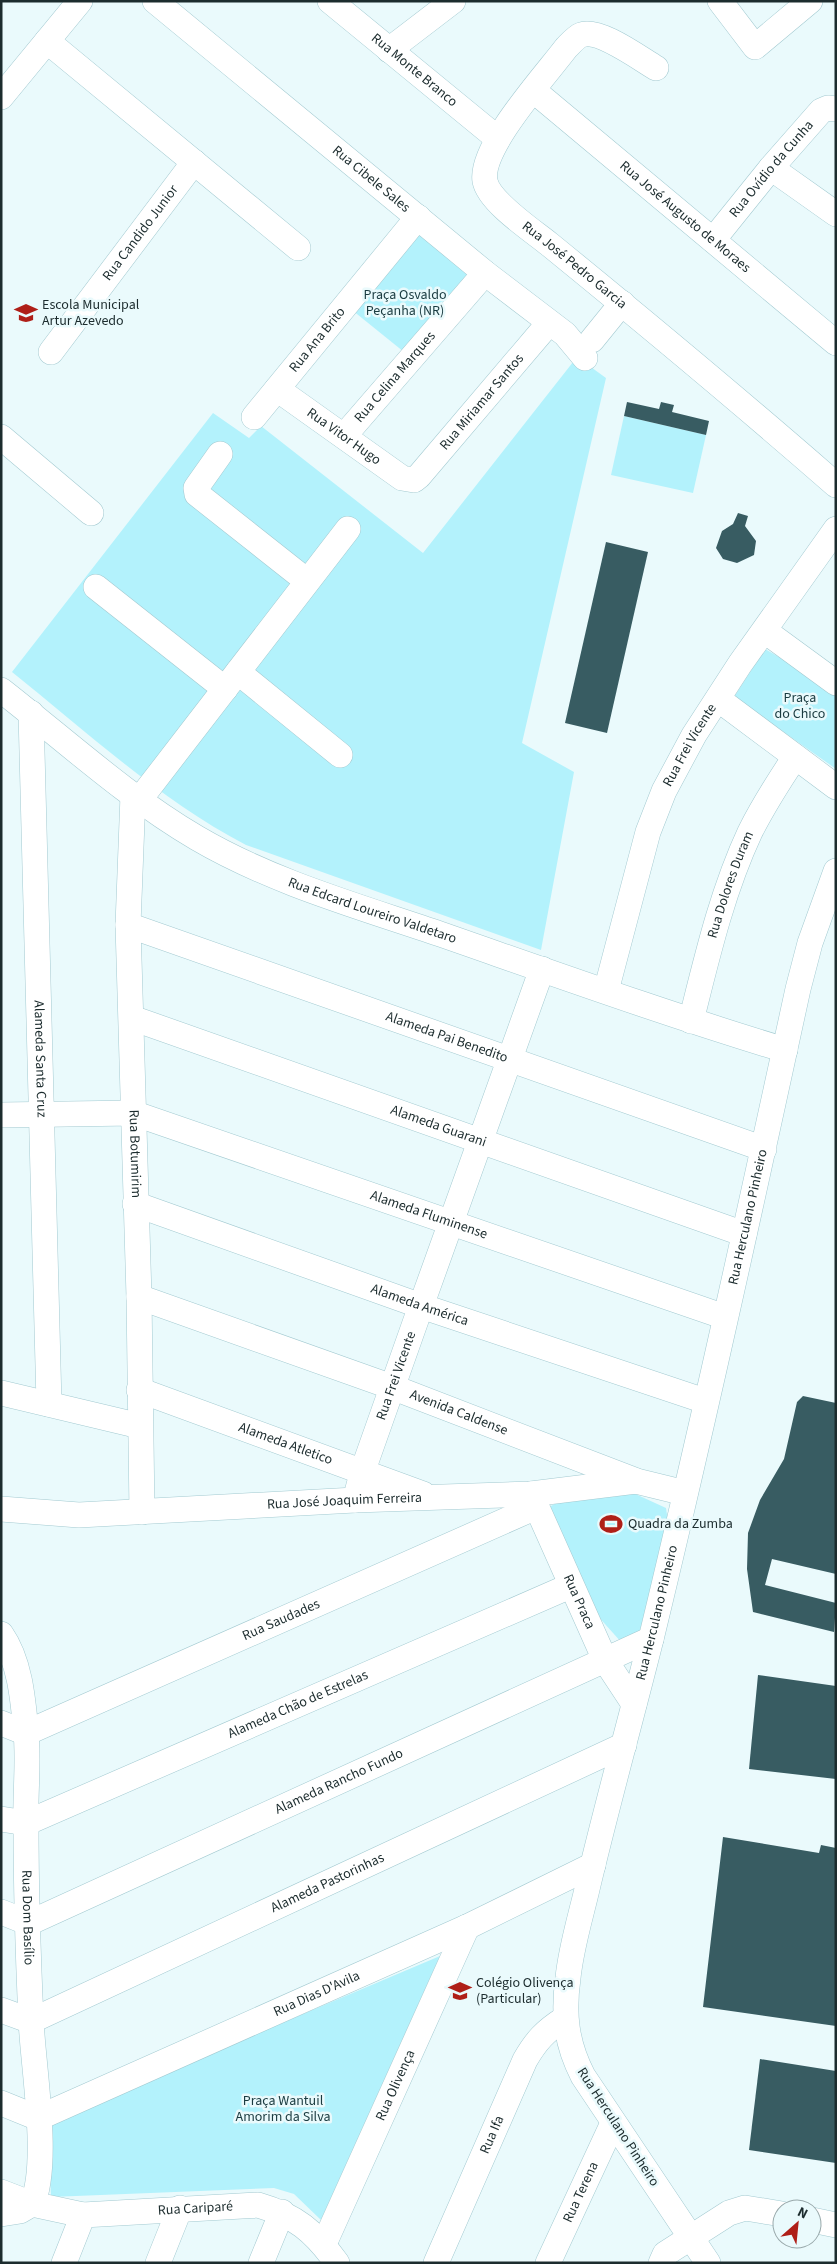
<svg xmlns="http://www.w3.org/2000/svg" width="837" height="2264" font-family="'Source Sans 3',sans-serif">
  <rect width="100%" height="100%" fill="#eafafc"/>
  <!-- green -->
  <g fill="#b3f2fc">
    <path d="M419 229 475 274 409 356 352 310Z"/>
    <path d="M577 357 606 378 522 743 574 772 541 950 246 845C160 800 87 732 12 672L213 413 249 438 261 426 423 553Z"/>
    <path d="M624 416 706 435 693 493 611 475Z"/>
    <path d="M765 649 836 690V769L734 697Z"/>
    <path d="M631 1492 666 1508 668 1522 638 1638 622 1643 596 1614 549 1507 570 1496Z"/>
    <path d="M440 1956 321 2220 294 2194 274 2188 51 2197 48 2122Z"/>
  </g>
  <!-- building -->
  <g fill="#385c62">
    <path d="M627 402 659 409 661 402 674 405 672 412 709 421 706 435 624 416Z"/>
    <path d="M738 513 748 516 745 526 756 541 754 555 737 563 723 559 716 548 722 531 733 524Z"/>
    <path d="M606 542 648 552 607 733 565 723Z"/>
    <path d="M803 1396 836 1403V1574L772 1559 765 1585 836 1603 834 1632 753 1612 747 1569 748 1533 760 1500 784 1459 797 1402Z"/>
    <path d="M758 1675 836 1686V1779L749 1769Z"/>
    <path d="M723 1837 819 1853 821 1845 836 1848V2026L703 2007Z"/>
    <path d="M760 2059 836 2071V2163L749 2150Z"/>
  </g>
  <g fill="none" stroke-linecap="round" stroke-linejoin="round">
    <defs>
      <g id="minor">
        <path id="s1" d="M155 1 485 273 565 334 585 358"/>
        <path id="s2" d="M330 1 497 138"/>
        <path d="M720 1 755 47 810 1"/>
        <path d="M47 41 298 248"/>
        <path d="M389 50 453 1"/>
        <path id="s3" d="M656 68C639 58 599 28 581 35 576 37 570 44 566 48 545 76 479 148 485 181 489 202 533 231 549 244 646 323 742 403 836 485"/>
        <path id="s4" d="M533 90 836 343"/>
        <path d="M1 97 80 1"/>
        <path d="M771 168 836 214"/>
        <path id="s5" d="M713 240 771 168 821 111 828 108 836 109"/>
        <path d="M592 340 622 303"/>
        <path id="s6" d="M51 352 194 162"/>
        <path id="s7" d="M277 389 402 478 414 480 419 476 549 323"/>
        <path id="s8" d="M254 417 418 217"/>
        <path id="s9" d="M344 436 485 273"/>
        <path d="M1 437 91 513"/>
        <path d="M220 454 196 488 197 494 307 581"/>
        <path d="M96 587 225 689"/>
        <path d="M765 631 836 683"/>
        <path d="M238 672 340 755"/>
        <path id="s10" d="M1 690C65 740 127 797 197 838 272 882 358 906 440 934 555 974 669 1015 785 1050"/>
        <path d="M718 699 836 787"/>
        <path id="s11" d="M31 713 49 1404"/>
        <path id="s12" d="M133 795 128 925 139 1297 142 1512"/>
        <path d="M140 799 348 529"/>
        <path id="s13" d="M128 925 764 1149"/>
        <path id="s14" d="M606 991 648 832 664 791 694 735 740 664 836 529"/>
        <path id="s15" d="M132 1018 744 1234"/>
        <path id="s16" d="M691 1021C707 957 722 892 750 832 763 806 779 781 795 757"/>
        <path id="s17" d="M1 1115 133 1113 725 1317"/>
        <path id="s18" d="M135 1204 421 1306 705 1401"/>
        <path id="s19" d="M139 1297 392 1387 634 1480"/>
        <path id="s20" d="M139 1390 423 1494"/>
        <path d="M1 1393 140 1426"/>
        <path id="s21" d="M531 1494 605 1660 634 1704"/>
        <path id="s22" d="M355 1500 363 1470 421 1306 542 969"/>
        <path id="s23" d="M1 1509 79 1515 355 1500 531 1494 636 1481 685 1493"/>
        <path id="s24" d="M1 1634C20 1661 23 1699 26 1732 29 1762 25 1793 26 1823 26 1888 28 1954 31 2020 33 2067 50 2164 32 2204"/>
        <path id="s25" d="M1 1723 26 1733 536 1507"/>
        <path id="s26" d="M1 1819 26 1823 570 1586"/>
        <path id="s27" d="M1 1912 29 1923 651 1639"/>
        <path id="s28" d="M1 2010 31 2021 624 1745"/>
        <path id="s29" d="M1 2103 38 2118 467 1927 593 1865"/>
        <path id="s30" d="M1 2192 32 2204 83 2215 258 2205C296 2216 314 2231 337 2263"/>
        <path d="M1 2214 20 2211 32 2204"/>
        <path d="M812 2220 836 2225"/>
        <path id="s31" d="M324 2244 467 1927"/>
        <path d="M64 2263 83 2215"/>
        <path d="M158 2263 180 2208"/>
        <path d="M261 2263 282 2212"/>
        <path id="s32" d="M436 2263 525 2060C536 2041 545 2031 564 2019"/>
        <path id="s33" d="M548 2263 613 2123"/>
        <path d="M661 2263 665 2254 729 2213 745 2208 782 2214"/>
        <path id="s34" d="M708 2263 583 2076C566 2043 563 2014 568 1978 571 1947 581 1916 588 1885 608 1801 631 1719 652 1635 704 1420 751 1205 798 989L810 943 836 871"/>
      </g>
    </defs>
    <!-- minor casing -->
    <use href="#minor" stroke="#a3cad1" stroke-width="26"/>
    <!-- minor -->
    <use href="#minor" stroke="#fff" stroke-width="25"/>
  </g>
  <!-- icons -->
  <defs>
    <symbol id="school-bare" viewBox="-9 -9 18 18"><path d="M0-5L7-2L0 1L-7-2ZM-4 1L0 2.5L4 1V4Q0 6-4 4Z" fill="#af1f18" stroke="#eafafc" stroke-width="2.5" paint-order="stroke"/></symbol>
    <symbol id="stadium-bare" viewBox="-9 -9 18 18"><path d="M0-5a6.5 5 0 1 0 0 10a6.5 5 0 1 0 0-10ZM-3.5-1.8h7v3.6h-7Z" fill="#af1f18" stroke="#eafafc" stroke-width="2.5" paint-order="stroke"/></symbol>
  </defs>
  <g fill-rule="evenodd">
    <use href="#school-bare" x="10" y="297" width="32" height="32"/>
    <use href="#stadium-bare" x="595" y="1508" width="32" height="32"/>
    <use href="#school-bare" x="444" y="1975" width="32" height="32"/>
  </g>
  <g text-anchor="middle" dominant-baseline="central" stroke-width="5" stroke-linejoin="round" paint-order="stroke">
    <!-- street labels -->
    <g font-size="14" fill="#1c2c2e" stroke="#eafafc">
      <text stroke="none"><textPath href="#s2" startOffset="109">Rua Monte Branco</textPath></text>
      <text stroke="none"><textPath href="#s5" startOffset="92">Rua Ovídio da Cunha</textPath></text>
      <text stroke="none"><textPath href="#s1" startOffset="280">Rua Cibele Sales</textPath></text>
      <text stroke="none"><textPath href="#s4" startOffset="198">Rua José Augusto de Moraes</textPath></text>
      <text stroke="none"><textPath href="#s6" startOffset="149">Rua Candido Junior</textPath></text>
      <text stroke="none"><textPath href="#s3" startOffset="386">Rua José Pedro Garcia</textPath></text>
      <text stroke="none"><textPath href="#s8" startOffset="100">Rua Ana Brito</textPath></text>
      <text stroke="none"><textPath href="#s9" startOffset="78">Rua Celina Marques</textPath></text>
      <text stroke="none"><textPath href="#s7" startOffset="269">Rua Miriamar Santos</textPath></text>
      <text stroke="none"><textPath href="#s7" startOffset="82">Rua Vitor Hugo</textPath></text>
      <text stroke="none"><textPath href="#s14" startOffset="261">Rua Frei Vicente</textPath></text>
      <text stroke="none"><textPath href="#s16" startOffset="142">Rua Dolores Duram</textPath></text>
      <text stroke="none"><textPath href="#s10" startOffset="436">Rua Edcard Loureiro Valdetaro</textPath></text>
      <text stroke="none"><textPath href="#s13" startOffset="338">Alameda Pai Benedito</textPath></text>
      <text stroke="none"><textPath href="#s11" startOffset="346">Alameda Santa Cruz</textPath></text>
      <text stroke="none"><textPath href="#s15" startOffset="325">Alameda Guarani</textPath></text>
      <text stroke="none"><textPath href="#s12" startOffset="359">Rua Botumirim</textPath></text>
      <text stroke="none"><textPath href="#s17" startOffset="445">Alameda Fluminense</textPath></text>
      <text stroke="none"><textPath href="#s34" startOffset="1108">Rua Herculano Pinheiro</textPath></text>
      <text stroke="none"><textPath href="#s18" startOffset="302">Alameda América</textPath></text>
      <text stroke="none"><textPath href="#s22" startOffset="131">Rua Frei Vicente</textPath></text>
      <text stroke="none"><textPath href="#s19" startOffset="340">Avenida Caldense</textPath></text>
      <text stroke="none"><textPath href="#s20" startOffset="156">Alameda Atletico</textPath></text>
      <text stroke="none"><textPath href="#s23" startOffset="344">Rua José Joaquim Ferreira</textPath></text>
      <text stroke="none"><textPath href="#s21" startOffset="118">Rua Praca</textPath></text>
      <text stroke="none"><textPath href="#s34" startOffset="702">Rua Herculano Pinheiro</textPath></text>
      <text stroke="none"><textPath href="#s25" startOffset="306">Rua Saudades</textPath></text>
      <text stroke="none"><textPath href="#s26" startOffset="322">Alameda Chão de Estrelas</textPath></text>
      <text stroke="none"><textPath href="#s27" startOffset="371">Alameda Rancho Fundo</textPath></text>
      <text stroke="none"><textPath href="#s28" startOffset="359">Alameda Pastorinhas</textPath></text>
      <text stroke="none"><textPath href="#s24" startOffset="288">Rua Dom Basílio</textPath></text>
      <text stroke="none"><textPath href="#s29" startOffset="345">Rua Dias D'Avila</textPath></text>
      <text stroke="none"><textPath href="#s31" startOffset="174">Rua Olivença</textPath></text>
      <text transform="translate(618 2127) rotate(57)">Rua Herculano Pinheiro</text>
      <text stroke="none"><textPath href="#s32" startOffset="140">Rua Ifa</textPath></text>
      <text stroke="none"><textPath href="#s33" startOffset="78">Rua Terena</textPath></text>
      <text stroke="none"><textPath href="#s30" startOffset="198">Rua Cariparé</textPath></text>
    </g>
    <!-- park labels -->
    <g font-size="14" fill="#1a3b40" stroke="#eafafc">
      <text x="405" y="295">Praça Osvaldo<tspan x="405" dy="16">Peçanha (NR)</tspan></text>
      <text x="800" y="698">Praça<tspan x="800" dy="16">do Chico</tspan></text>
      <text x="283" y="2101">Praça Wantuil<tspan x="283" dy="16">Amorim da Silva</tspan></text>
    </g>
    <!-- poi labels -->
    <g font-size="14" fill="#1c2c2e" stroke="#eafafc" text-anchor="start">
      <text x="42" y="305">Escola Municipal<tspan x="42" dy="16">Artur Azevedo</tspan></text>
      <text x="628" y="1524">Quadra da Zumba</text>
      <text x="476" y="1983">Colégio Olivença<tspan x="476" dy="16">(Particular)</tspan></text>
    </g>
  </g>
  <!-- border -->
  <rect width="837" height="2264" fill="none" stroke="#1c2c2e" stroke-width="5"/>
  <!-- north arrow -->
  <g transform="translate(797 2224) rotate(27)"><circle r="24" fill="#eafafc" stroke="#98a8aa"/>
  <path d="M0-4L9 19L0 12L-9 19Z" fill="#af1f18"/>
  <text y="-8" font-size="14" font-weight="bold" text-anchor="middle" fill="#1c2c2e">N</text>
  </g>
</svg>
